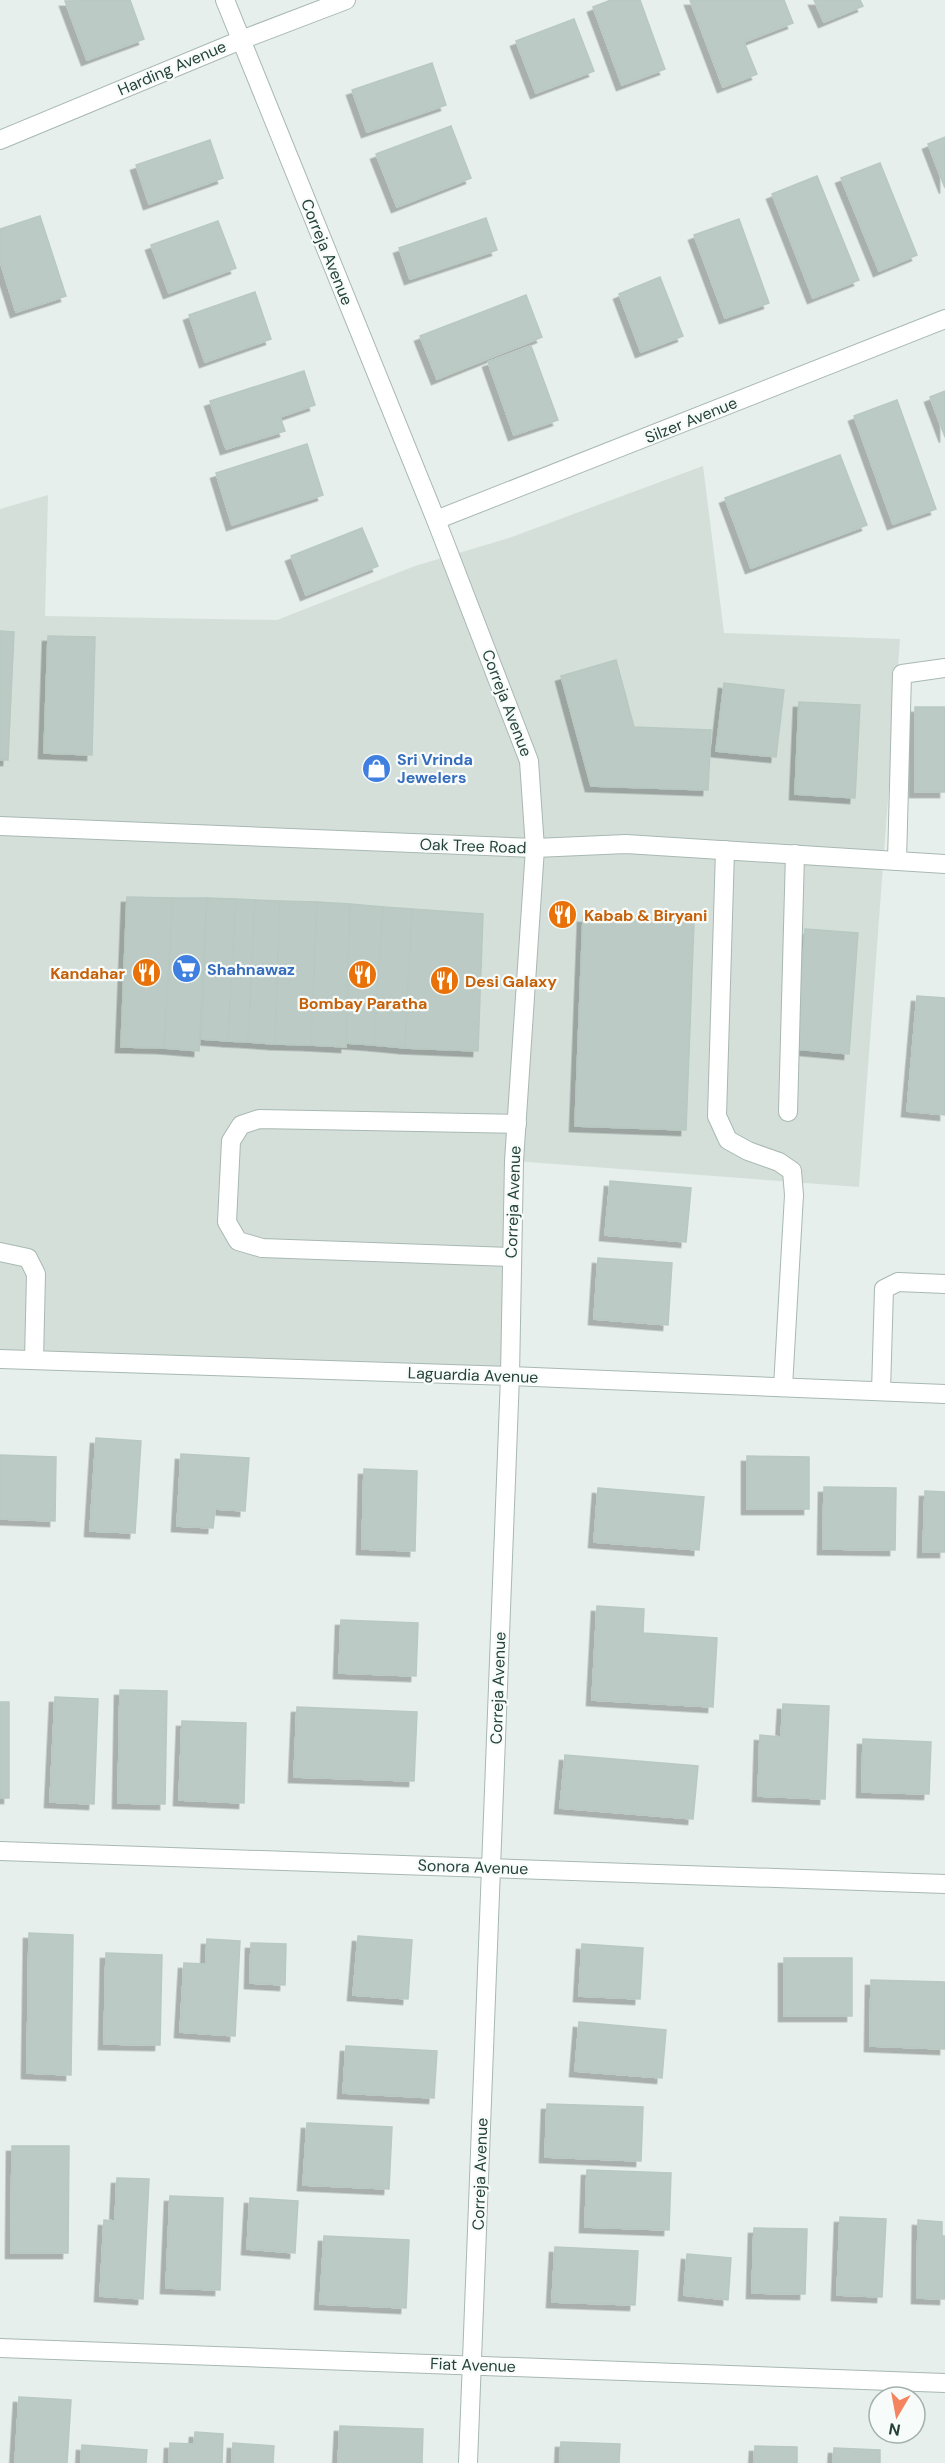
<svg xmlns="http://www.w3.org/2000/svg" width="945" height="2463" font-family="'DM Sans',sans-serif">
  <defs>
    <filter id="shadow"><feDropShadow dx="-5.5" dy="5.5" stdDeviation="0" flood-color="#0004"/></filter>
  </defs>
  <rect width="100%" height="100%" fill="#e6efeb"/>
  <!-- built -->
  <path fill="#d4dfda" d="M703 466 724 633 900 639 859 1187 514 1161 510 1376 0 1359V509L48 495 45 616 277 620 415 566 509 538Z"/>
  <!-- building -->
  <g fill="#bbcac4" stroke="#b8c9c2" stroke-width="1.5" filter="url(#shadow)">
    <path d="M130 0 144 39 87 60 65 1Z"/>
    <path d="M611 0H640L665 69 622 85 593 7Z"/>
    <path d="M690 0H784L793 23 744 42 757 74 723 87Z"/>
    <path d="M814 0H860L863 6 824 22Z"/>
    <path d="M574 19 594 71 536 93 516 41Z"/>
    <path d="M432 63 446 105 367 132 352 90Z"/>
    <path d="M451 126 471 178 397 207 376 154Z"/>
    <path d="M945 137V188L928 144Z"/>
    <path d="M210 140 223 178 149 204 136 165Z"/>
    <path d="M880 163 917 255 879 271 841 178Z"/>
    <path d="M817 176 859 280 813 298 772 194Z"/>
    <path d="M40 216 66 296 16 312 0 261V229Z"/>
    <path d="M486 218 497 250 410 279 399 248Z"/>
    <path d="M739 219 769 303 725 318 694 235Z"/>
    <path d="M218 221 236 268 169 293 151 245Z"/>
    <path d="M660 277 683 336 641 352 619 294Z"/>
    <path d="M255 292 271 339 205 362 189 315Z"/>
    <path d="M526 295 542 337 437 379 420 336Z"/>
    <path d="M531 346 558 420 514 435 488 362Z"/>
    <path d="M304 371 315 405 280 417 285 431 226 449 210 401Z"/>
    <path d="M945 391V437L930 397Z"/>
    <path d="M897 400 936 509 893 524 854 416Z"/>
    <path d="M307 444 323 495 232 525 216 473Z"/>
    <path d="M840 455 867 525 751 568 725 498Z"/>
    <path d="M362 528 378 566 306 595 291 556Z"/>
    <path d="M0 631 14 632 8 760H0Z"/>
    <path d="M48 636 95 637 92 755 44 753Z"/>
    <path d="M616 660 634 727 711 730 708 790 591 786 561 676Z"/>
    <path d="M724 683 784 690 776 757 716 751Z"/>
    <path d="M799 702 860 705 855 798 795 794Z"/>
    <rect x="915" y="707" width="30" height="85"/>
    <path d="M127 897 173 898 164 1048 121 1047Z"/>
    <path d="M173 898H207L199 1051 164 1048Z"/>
    <path d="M207 898 236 899 228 1041 201 1039Z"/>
    <path d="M236 899 255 900 248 1042 228 1041Z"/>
    <path d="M255 900 280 901 275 1044 248 1042Z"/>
    <path d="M280 901 317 902 311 1045 275 1044Z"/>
    <path d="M317 902 350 904 346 1047 311 1045Z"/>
    <path d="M350 904 383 907 374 1045 346 1043Z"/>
    <path d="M383 907 412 909 405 1048 374 1045Z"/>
    <path d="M412 909 483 914 478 1051 405 1048Z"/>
    <path d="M583 917 694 922 686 1130 575 1126Z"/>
    <path d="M805 929 858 933 849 1054 796 1049Z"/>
    <path d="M917 996 945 998V1115L907 1111Z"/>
    <path d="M610 1181 691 1188 686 1242 605 1235Z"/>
    <path d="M598 1258 672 1263 668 1325 594 1319Z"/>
    <path d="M96 1438 141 1441 135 1533 90 1531Z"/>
    <path d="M181 1454 249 1458 245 1511 215 1509 213 1528 177 1526Z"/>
    <path d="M0 1455 56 1457 55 1521 0 1519Z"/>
    <path d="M747 1456 809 1457V1509H747Z"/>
    <path d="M364 1469 417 1471 415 1551 362 1549Z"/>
    <path d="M824 1487 896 1488 895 1550 823 1549Z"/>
    <path d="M598 1488 704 1497 699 1550 594 1542Z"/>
    <path d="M925 1491 945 1492V1552H923Z"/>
    <path d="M597 1606 644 1609 643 1633 717 1638 713 1707 592 1700Z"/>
    <path d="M341 1620 418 1623 416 1676 339 1673Z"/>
    <path d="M120 1690 167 1691 165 1804 118 1803Z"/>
    <path d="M55 1697 98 1699 94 1804 50 1802Z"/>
    <rect x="0" y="1702" width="9" height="96"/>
    <path d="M783 1704 829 1706 825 1799 758 1796 760 1735 781 1737Z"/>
    <path d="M297 1707 417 1712 414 1781 294 1777Z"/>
    <path d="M182 1721 246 1723 244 1803 179 1800Z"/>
    <path d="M863 1739 931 1742 929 1794 862 1792Z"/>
    <path d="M565 1755 698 1766 693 1819 560 1808Z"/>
    <path d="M29 1933 73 1935 71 2075 27 2073Z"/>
    <path d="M358 1936 412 1940 408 1999 353 1995Z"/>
    <path d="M207 1939 240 1941 235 2036 180 2032 184 1963 206 1964Z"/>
    <path d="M251 1943 286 1944 285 1985 250 1983Z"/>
    <path d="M582 1944 643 1948 640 1999 579 1996Z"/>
    <path d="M106 1953 162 1955 160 2045 104 2044Z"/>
    <rect x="784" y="1958" width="68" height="58"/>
    <path d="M871 1980 945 1982V2049L870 2046Z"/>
    <path d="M579 2022 666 2030 662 2078 575 2071Z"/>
    <path d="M346 2046 437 2051 434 2098 343 2093Z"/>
    <path d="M547 2104 643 2107 641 2161 545 2157Z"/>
    <path d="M307 2123 392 2127 389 2189 303 2185Z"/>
    <path d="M12 2146H69L68 2253H11Z"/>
    <path d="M587 2170 671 2173 669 2230 585 2227Z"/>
    <path d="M117 2178 149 2179 143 2299 100 2296 104 2220 115 2221Z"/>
    <path d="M170 2196 223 2198 220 2290 166 2288Z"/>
    <path d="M250 2198 298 2201 295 2253 247 2249Z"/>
    <path d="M840 2217 886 2219 882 2297 837 2295Z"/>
    <path d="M918 2220 942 2222V2236H945V2299L917 2298Z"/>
    <path d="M754 2228 807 2229 805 2294 752 2293Z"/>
    <path d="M324 2236 409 2240 406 2308 320 2304Z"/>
    <path d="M555 2247 638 2251 635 2305 552 2302Z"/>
    <path d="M687 2254 731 2258 728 2300 684 2295Z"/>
    <path d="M19 2397 71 2400 67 2463H15Z"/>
    <path d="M340 2426 423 2429 422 2463H338Z"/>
    <path d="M195 2432 223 2434 222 2463H169L170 2443 194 2444Z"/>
    <path d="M561 2442 620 2444 619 2463H560Z"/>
    <path d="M233 2443 274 2446 273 2463H232Z"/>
    <path d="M82 2445 147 2450 146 2463H81Z"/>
    <path d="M755 2446 797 2447V2463H754Z"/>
    <path d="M834 2448 880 2450V2463H833Z"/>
  </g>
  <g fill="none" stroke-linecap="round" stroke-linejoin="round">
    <defs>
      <g id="service">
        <path d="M725 850 717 1116 728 1140 748 1151 779 1162 792 1171 794 1195 783 1387"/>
        <path d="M897 861 902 674 945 668"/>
        <path d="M788 1112 795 854"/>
        <path d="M0 1252 28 1258 36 1274 34 1360"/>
        <path d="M511 1257 262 1248 238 1241 227 1222 231 1141 241 1125 259 1119 517 1124"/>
        <path d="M881 1391 884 1289 898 1282 945 1284"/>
      </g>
      <g id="minor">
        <path d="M225 0 436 520 529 761 535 848 514 1161 510 1376 468 2463"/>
        <path d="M0 140 241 40 346 0"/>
        <path d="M436 520 945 319"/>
        <path d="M0 1359 510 1376 945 1394"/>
        <path d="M0 1851 945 1884"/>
        <path d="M0 2348 945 2383"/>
      </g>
      <path id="tertiary" d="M0 826 535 848 626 844 945 864"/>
    </defs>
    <!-- service casing -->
    <use href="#service" stroke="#a8b8b2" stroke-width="20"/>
    <!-- minor casing -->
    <use href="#minor" stroke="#a8b8b2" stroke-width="20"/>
    <!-- tertiary casing -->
    <use href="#tertiary" stroke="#a8b8b2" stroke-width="20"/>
    <!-- service -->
    <use href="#service" stroke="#fff" stroke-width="18"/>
    <!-- minor -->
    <use href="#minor" stroke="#fff" stroke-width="18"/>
    <!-- tertiary -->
    <use href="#tertiary" stroke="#fff" stroke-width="18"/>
  </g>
  <!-- icons -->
  <defs>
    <symbol id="shop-disc" viewBox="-11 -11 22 22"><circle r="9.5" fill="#3f7fe0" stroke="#f7fbf9"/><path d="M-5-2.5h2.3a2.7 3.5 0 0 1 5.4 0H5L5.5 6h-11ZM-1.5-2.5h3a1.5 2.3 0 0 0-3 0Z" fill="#fff"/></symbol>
    <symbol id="restaurant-disc" viewBox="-11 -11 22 22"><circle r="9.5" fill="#e8710a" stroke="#f7fbf9"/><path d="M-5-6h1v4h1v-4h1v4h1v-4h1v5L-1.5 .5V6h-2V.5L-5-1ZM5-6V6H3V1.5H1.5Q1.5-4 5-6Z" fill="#fff"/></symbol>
    <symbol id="supermarket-disc" viewBox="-11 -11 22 22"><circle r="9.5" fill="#3f7fe0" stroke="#f7fbf9"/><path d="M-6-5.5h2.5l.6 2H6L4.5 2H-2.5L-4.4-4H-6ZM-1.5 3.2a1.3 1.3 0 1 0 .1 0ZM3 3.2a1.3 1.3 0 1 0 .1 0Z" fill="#fff"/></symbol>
  </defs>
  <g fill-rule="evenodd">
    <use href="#shop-disc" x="360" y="752" width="33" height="33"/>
    <use href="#restaurant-disc" x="546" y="898" width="33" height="33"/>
    <use href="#supermarket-disc" x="170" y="952" width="33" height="33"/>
    <use href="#restaurant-disc" x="130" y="956" width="33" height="33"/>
    <use href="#restaurant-disc" x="346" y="958" width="33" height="33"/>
    <use href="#restaurant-disc" x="428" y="964" width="33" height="33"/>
  </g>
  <g text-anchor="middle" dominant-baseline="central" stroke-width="4.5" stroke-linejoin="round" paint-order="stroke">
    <!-- street labels -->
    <g font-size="16" fill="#24423a" stroke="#f7fbf9">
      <text transform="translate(172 68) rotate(-23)">Harding Avenue</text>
      <text transform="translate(327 252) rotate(68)">Correja Avenue</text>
      <text transform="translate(691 420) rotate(-22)">Silzer Avenue</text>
      <text transform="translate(507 703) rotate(69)">Correja Avenue</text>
      <text transform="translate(473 846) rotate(2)">Oak Tree Road</text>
      <text transform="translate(513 1202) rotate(-88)">Correja Avenue</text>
      <text transform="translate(473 1375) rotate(2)">Laguardia Avenue</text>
      <text transform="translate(498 1688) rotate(-88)">Correja Avenue</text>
      <text transform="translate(473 1867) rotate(2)">Sonora Avenue</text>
      <text transform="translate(480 2174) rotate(-88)">Correja Avenue</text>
      <text transform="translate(473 2365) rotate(2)">Fiat Avenue</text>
    </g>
    <!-- shop labels -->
    <g font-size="16" font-weight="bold" fill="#366cbe" stroke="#f7fbf9" text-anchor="start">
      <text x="397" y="759">Sri Vrinda<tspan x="397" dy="18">Jewelers</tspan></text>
      <text x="207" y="969">Shahnawaz</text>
    </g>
    <!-- food labels -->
    <g font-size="16" font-weight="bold" fill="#c56008" stroke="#f7fbf9" text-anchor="start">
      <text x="584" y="915">Kabab &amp; Biryani</text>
      <text x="125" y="973" text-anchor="end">Kandahar</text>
      <text x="465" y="981">Desi Galaxy</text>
      <text x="363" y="1003" text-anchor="middle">Bombay Paratha</text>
    </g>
  </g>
  <!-- north arrow -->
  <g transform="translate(897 2415) rotate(190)"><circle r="28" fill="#f7fbf9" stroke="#a3b1ad" stroke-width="1.5"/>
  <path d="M0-4.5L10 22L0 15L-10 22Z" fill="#f4845f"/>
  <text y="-9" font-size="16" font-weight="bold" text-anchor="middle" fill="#24423a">N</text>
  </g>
</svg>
